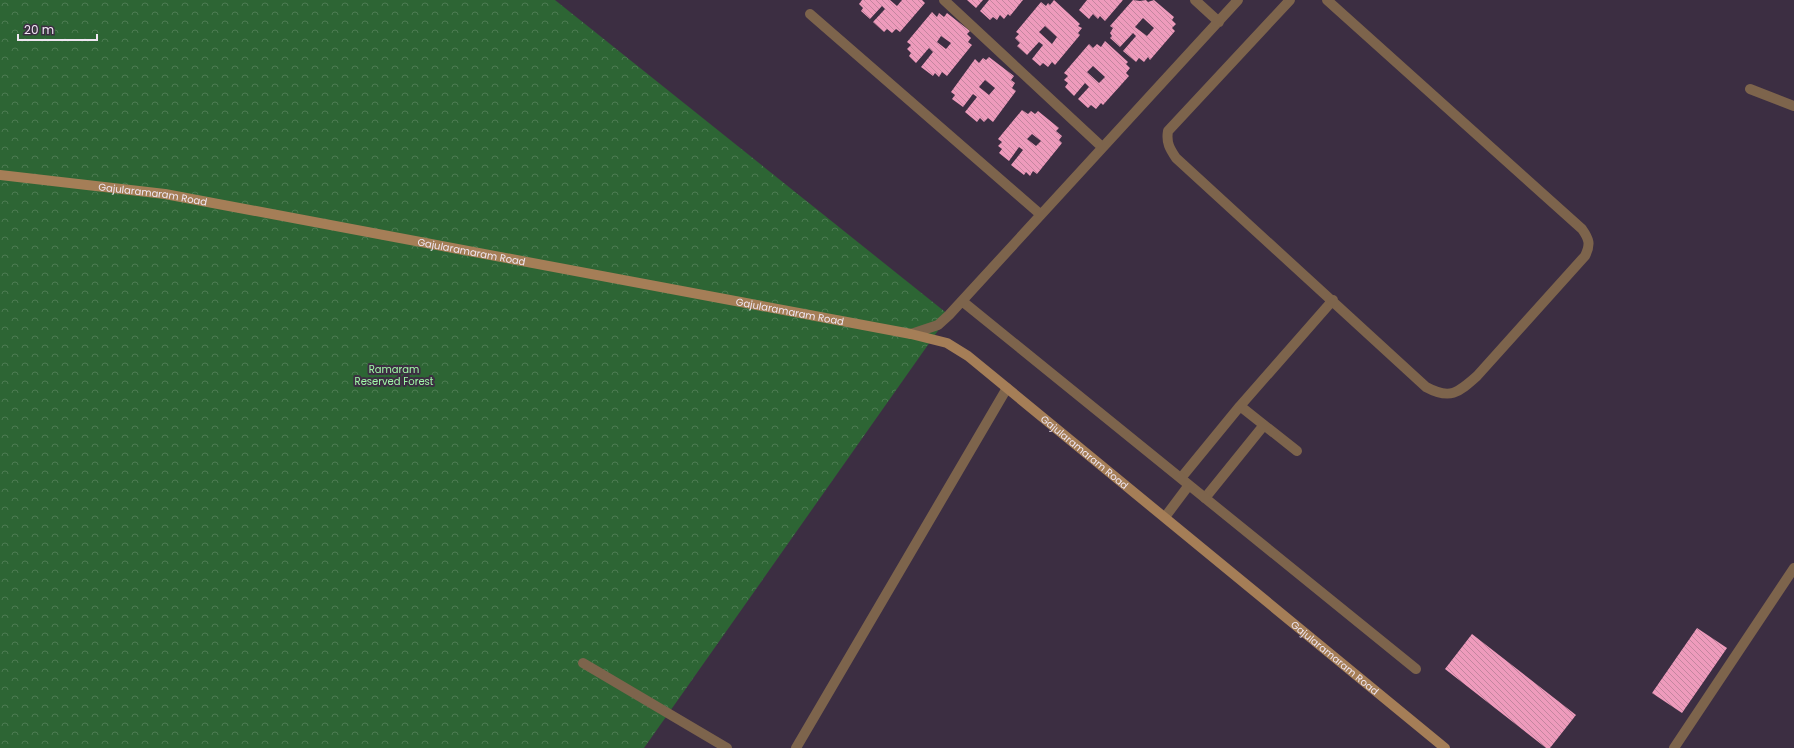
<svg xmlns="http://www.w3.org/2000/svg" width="1794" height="748" font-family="Poppins,sans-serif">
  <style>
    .forest { fill: url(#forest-crowns) }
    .building { fill: url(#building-back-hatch); fill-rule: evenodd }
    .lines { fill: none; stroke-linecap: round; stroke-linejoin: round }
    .service { stroke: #7d644c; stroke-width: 10 }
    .minor { stroke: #7d644c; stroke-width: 10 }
    .secondary { stroke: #a57e57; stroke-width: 10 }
    .labels { text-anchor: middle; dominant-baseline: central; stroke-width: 4; stroke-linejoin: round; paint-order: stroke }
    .street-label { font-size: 10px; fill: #f0e7f3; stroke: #3c2e42 }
    .park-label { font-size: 10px; fill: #a1f8a8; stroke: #3c2e42 }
  </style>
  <defs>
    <pattern id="forest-crowns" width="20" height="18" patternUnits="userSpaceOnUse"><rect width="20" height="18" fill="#2d6534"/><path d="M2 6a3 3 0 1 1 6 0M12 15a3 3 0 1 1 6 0" fill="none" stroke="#4c7b52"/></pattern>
    <pattern id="building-back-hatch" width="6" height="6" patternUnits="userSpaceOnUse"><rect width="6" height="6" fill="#ee9bbc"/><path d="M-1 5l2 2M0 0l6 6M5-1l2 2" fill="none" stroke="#c4869f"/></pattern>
  </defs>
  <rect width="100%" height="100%" fill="#3c2e42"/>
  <path class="forest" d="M0,0H555L949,315L644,748H0Z"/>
  <path class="building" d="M862,0H890L897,6L902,0H922L925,3L900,32L896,29L892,33L887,29L884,32L873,22L885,9L882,6L870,19L861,11L863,8L859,4Z
    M967,0H983L976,8Z
    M989,0H1023L1010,16L1008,14L1004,19L1000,15L997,20L993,17L990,20L980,11Z
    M1054,0L1080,24L1078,26L1082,28L1078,33L1080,35L1055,65L1052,62L1048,67L1043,63L1040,66L1032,59L1043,45L1039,42L1027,55L1017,46L1020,43L1015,38L1019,34L1016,32L1041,2L1046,6L1048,3L1050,5ZM1045,26L1057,37L1052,44L1039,32Z
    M1087,0H1123L1105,21L1100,16L1098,19L1093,14L1089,19L1079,10Z
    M1133,0L1140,1L1146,0L1148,2L1154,0L1174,17L1172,20L1176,24L1172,28L1175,31L1150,60L1148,57L1144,62L1139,58L1136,62L1123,51L1136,36L1133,33L1120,47L1110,38L1112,36L1110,33L1113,28L1110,26ZM1143,18L1154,28L1147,36L1135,27Z
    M932,12L937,17L939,13L944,17L947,13L970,31L967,34L971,38L968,42L972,45L947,76L942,72L939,77L935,73L933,76L921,67L933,52L929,48L916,63L909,56L911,53L907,49L911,45L907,42ZM941,36L951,43L946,49L937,42Z
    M1105,41L1128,62L1126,64L1130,68L1126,73L1129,76L1103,105L1101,103L1096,109L1091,105L1088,108L1078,99L1089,87L1085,83L1074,96L1065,87L1068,83L1064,80L1068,76L1064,73L1089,44L1093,48L1097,44L1101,47ZM1093,66L1105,77L1099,83L1087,72Z
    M989,57L1014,76L1011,80L1015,83L1012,88L1016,91L993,122L988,118L984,122L980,118L977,122L965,112L977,97L973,94L963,107L952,99L955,95L951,92L975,59L979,63L983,58L986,60ZM985,80L995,88L989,95L979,87Z
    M1022,110L1028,114L1031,111L1035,114L1038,111L1059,128L1056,131L1062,136L1059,140L1062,143L1037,174L1033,171L1030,176L1026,172L1024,175L1011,165L1023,150L1019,147L1009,161L999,153L1002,149L998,146L1002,142L998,139ZM1032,134L1041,141L1036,146L1027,139Z
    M1697,628L1727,648L1682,713L1652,693Z
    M1472,634L1576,715L1550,748H1546L1445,669Z"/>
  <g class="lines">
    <path class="service" d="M1290,0L1168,131C1166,143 1170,149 1176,158L1426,387C1450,400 1458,393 1477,376L1585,256C1591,244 1589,239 1582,229L1327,0
      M1750,89L1794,106
      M1240,406L1297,451
      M1181,478L1240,406L1333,300
      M1205,498L1264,425
      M1674,748L1794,568"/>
    <path class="minor" d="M944,0L1102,147
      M1195,0L1219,22
      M810,14L1040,214
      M962,301L1416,669
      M911,334L938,325L949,315L1238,0
      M1165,517L1189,485
      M583,663L727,748
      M796,748L1007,388"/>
    <path class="secondary" id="s1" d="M0,175L165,194L911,334L947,343L968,356L1445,748"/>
  </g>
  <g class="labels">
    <g class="street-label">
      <text stroke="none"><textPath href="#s1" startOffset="154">Gajularamaram Road</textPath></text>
      <text stroke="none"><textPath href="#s1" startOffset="478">Gajularamaram Road</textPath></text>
      <text stroke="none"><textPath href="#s1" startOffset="802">Gajularamaram Road</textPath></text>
      <text stroke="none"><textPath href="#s1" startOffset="1138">Gajularamaram Road</textPath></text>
      <text stroke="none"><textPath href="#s1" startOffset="1462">Gajularamaram Road</textPath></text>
    </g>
    <g class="park-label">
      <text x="394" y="369">Ramaram<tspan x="394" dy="12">Reserved Forest</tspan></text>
    </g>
  </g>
  <path d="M18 34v6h79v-6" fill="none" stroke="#f0e7f3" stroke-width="2"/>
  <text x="24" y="34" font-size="12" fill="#f0e7f3" stroke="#3c2e42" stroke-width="3" paint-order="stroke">20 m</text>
</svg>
